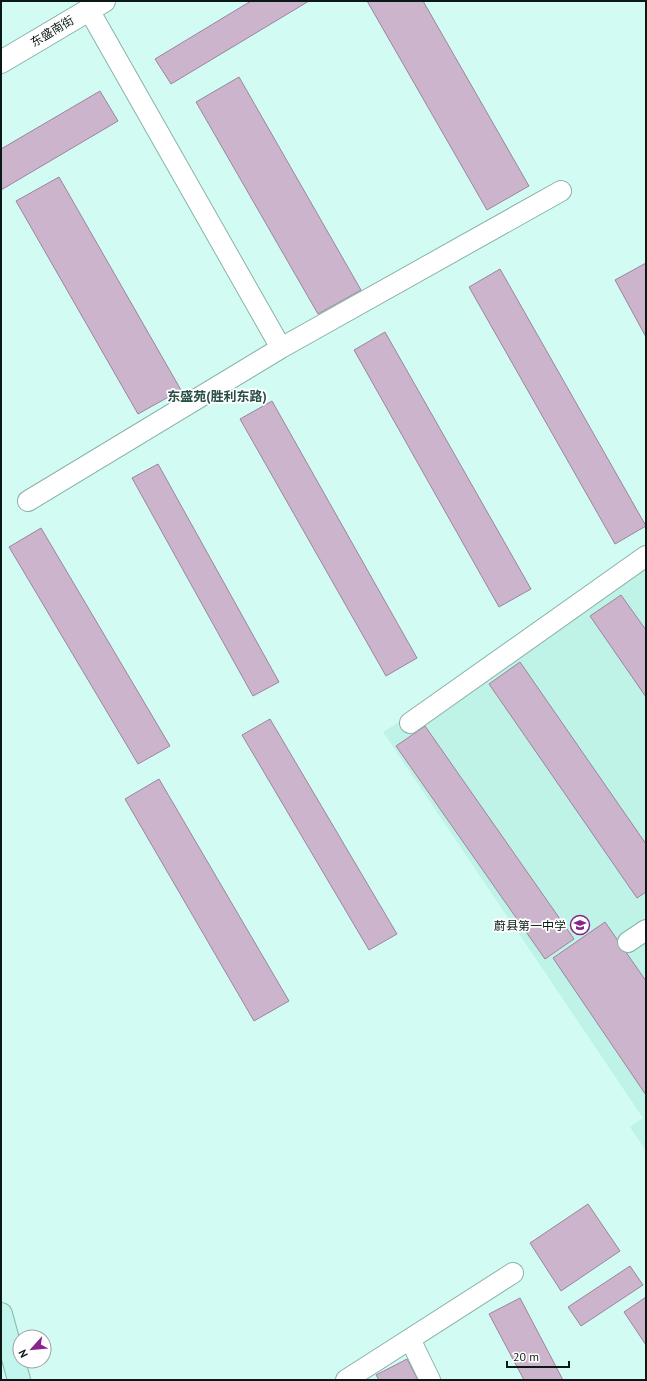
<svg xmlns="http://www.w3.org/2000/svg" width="647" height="1381" font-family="'PT Sans','Noto Sans SC',sans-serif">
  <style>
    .built { fill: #bff3e7 }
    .building { fill: #cdb4cd; stroke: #9c849c }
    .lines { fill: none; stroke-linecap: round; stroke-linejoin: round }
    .minor-casing { stroke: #8ab2a9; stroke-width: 22 }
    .tertiary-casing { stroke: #8ab2a9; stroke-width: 24 }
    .secondary-casing { stroke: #8ab2a9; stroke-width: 24 }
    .minor { stroke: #fff; stroke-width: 20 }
    .tertiary { stroke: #fff; stroke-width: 22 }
    .secondary { stroke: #c1f5ee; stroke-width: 22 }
    .labels { text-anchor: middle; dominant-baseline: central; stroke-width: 3.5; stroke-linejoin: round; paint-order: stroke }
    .street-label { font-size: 12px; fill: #0a1916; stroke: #fff }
    .poi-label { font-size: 12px; fill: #0a1916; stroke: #fff; text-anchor: end }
    .neighbourhood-label { font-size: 13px; font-weight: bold; fill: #2a4f48; stroke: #fff }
  </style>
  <rect width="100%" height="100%" fill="#d2fcf3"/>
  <path class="built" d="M646,563V1151L630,1127L643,1118L383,732Z"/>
  <path class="building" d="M251,1H309L171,84L155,59Z
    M367,1H423L529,186L487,210Z
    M239,77L361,290L318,314L196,102Z
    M100,91L118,121L1,190V149Z
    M59,177L181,390L138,414L16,201Z
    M646,263V337L615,280Z
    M500,269L646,526L615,544L469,287Z
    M385,332L531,589L499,607L354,350Z
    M272,401L417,658L386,676L240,419Z
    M158,464L279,682L253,696L132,478Z
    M41,528L170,746L138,764L9,547Z
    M621,595L646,630V697L590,616Z
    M520,662L646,844V892L637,898L489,684Z
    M270,719L397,934L369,950L242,735Z
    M425,726L574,939L545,959L396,746Z
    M159,779L289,1001L254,1021L125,799Z
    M605,922L646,981V1095L553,958Z
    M588,1204L620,1251L561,1291L530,1243Z
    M630,1266L643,1285L581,1326L568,1307Z
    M646,1297V1345L624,1312Z
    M520,1298L563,1380H524L489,1314Z
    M407,1359L418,1380H379L376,1375Z"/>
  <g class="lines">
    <defs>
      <path id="minor" d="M89,10L281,348
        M28,501L281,348L561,191
        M410,723L646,556
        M628,942L646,930
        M410,1339L430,1380
        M346,1380L513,1273"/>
      <path id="tertiary" d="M1,62L104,1"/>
      <path id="secondary" d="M1,1314L19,1380"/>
    </defs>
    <use href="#minor" class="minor-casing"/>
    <use href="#tertiary" class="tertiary-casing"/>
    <use href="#secondary" class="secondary-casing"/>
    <use href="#minor" class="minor"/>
    <use href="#tertiary" class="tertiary"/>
    <use href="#secondary" class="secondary"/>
  </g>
  <defs>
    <symbol id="school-ring" viewBox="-11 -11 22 22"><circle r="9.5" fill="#fff" stroke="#88258d" stroke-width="1.5"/><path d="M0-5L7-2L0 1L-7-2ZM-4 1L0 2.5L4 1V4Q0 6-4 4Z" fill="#88258d"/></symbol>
  </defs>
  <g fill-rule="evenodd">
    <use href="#school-ring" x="569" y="914" width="22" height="22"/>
  </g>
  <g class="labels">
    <g class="street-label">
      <text transform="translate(52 31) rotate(-31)">东盛南街</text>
    </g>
    <g class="poi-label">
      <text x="566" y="925">蔚县第一中学</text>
    </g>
    <g class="neighbourhood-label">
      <text x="217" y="396">东盛苑(胜利东路)</text>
    </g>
  </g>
  <rect width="647" height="1381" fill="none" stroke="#0a1916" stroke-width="4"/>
  <g transform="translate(32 1349) rotate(243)"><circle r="19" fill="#ffffff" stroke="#9da3a2"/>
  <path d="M0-3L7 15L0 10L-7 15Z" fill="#88258d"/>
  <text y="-6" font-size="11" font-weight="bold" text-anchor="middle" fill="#0a1916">N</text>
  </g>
  <path d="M507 1361v6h62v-6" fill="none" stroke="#0a1916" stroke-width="2"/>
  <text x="513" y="1361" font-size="12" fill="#0a1916" stroke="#ffffff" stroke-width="3" paint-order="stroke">20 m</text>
</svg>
